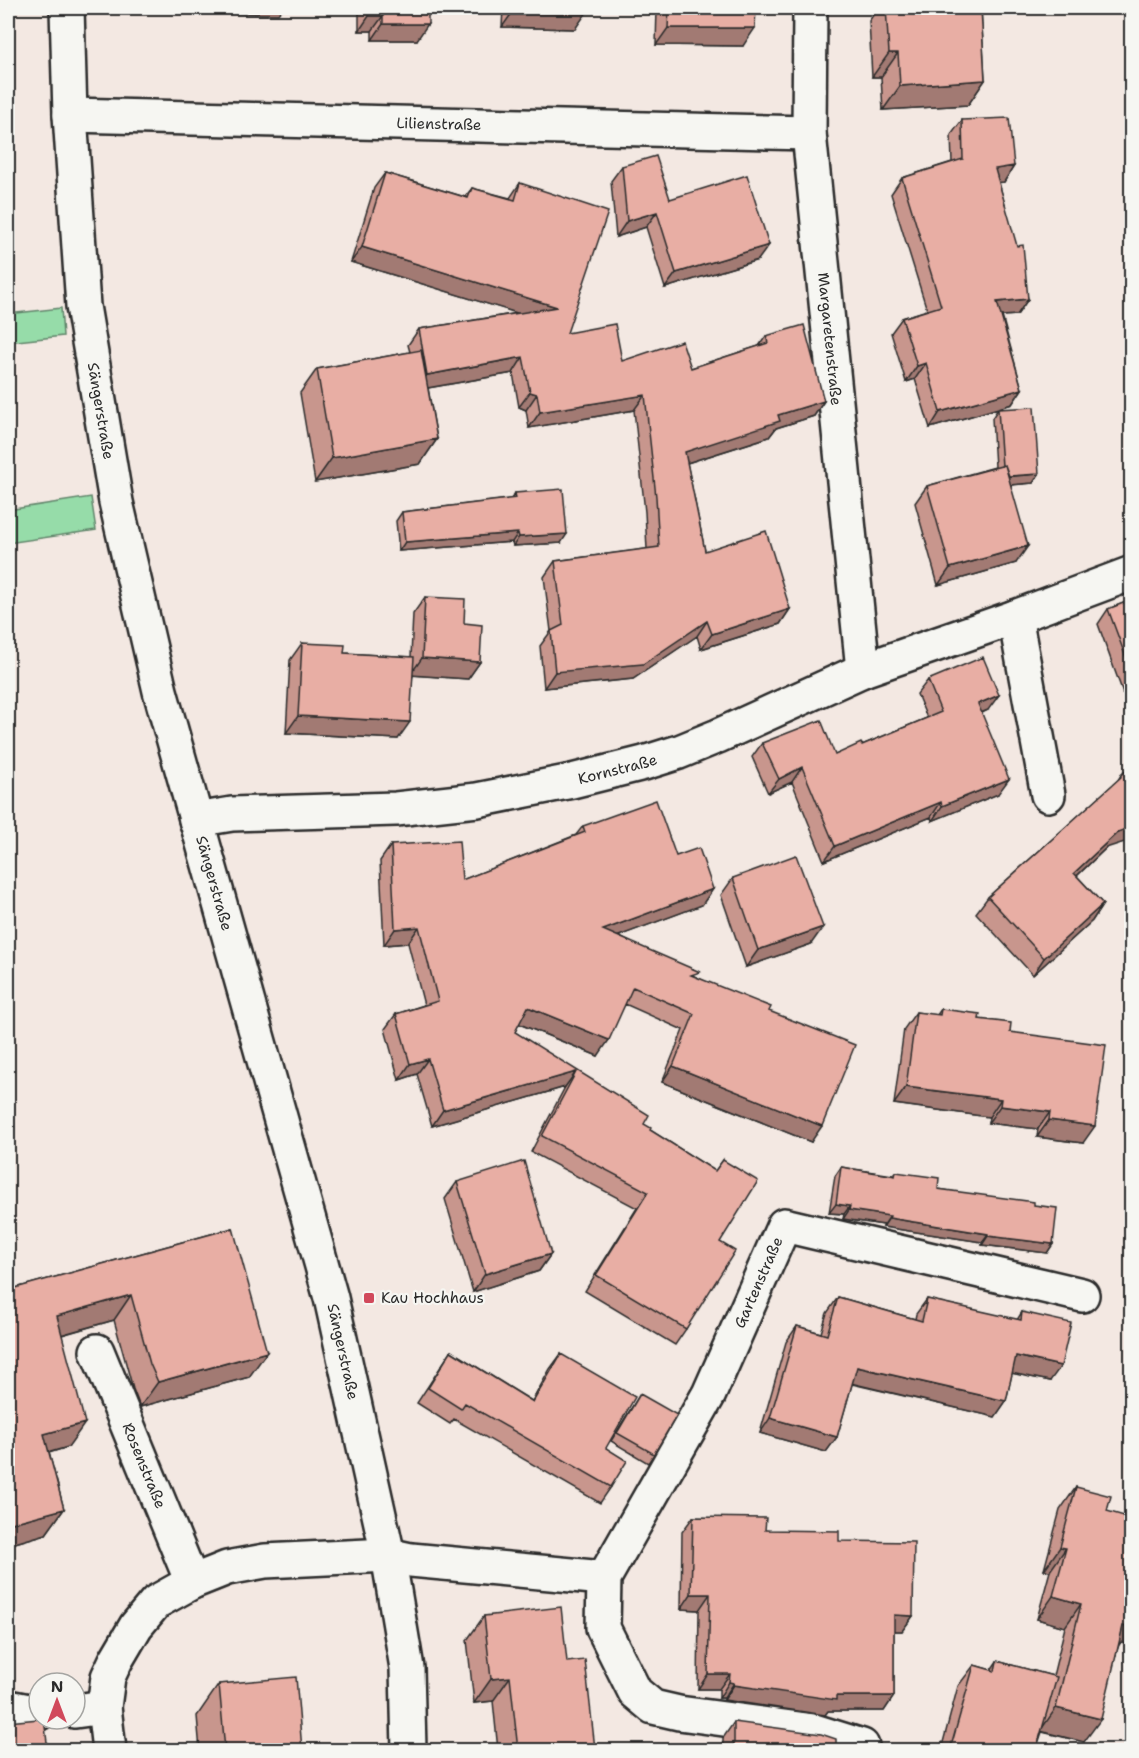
<svg xmlns="http://www.w3.org/2000/svg" width="1139" height="1758" font-family="'Shantell Sans',sans-serif">
  <style>
    .green { fill: #96dca9; stroke: #60846a; stroke-width: 1.5 }
    .lines { fill: none; stroke-linecap: round; stroke-linejoin: round }
    .minor-casing { stroke: #2b2b2b; stroke-width: 38 }
    .minor { stroke: #f6f6f2; stroke-width: 33 }
    .wall { fill: #c8968d; stroke: #2b2b2b; stroke-width: 1.5 }
    .shaded-wall { fill: #a27a73; stroke: #2b2b2b; stroke-width: 1.5 }
    .building { fill: #e8aea4; stroke: #2b2b2b; stroke-width: 1.5 }
    .poi-dot { fill: #d1495b; stroke: #f6f6f2; stroke-width: 2 }
    .labels { text-anchor: middle; dominant-baseline: central; stroke-width: 4.5; stroke-linejoin: round; paint-order: stroke }
    .street-label { font-size: 15px; fill: #2b2b2b; stroke: #f6f6f2 }
    .poi-label { font-size: 15px; fill: #2b2b2b; stroke: #f6f6f2; text-anchor: start }
  </style>
  <rect width="100%" height="100%" fill="#f3e8e2"/>
  <filter id="ink" filterUnits="userSpaceOnUse"><feTurbulence type="fractalNoise" baseFrequency=".0167" numOctaves="2"/><feDisplacementMap in="SourceGraphic" scale="12" xChannelSelector="R" yChannelSelector="G"/><feConvolveMatrix kernelMatrix="1 2 1 2 8 2 1 2 1" color-interpolation-filters="sRGB"/></filter>
  <g filter="url(#ink)">
    <path class="green" d="M61,308L63,336L8,342V314Z
      M91,497L96,530L8,543V510Z"/>
    <g class="lines">
      <defs>
        <g id="minor">
          <path id="s1" d="M67,8L70,115L83,306L116,502L160,691L331,1298L388,1555L407,1668L409,1750"/>
          <path id="s2" d="M810,8L809,133L863,670"/>
          <path id="s3" d="M70,115L809,133"/>
          <path d="M1015,617L1048,795"/>
          <path id="s4" d="M196,820L232,814L396,809L477,800L572,781L644,763L679,752L718,736L863,670L1015,617L1132,573"/>
          <path id="s5" d="M97,1351L192,1582"/>
          <path d="M8,1707L39,1713"/>
          <path d="M75,1711L104,1707"/>
          <path id="s6" d="M862,1746L814,1731L679,1713L653,1707L635,1692L603,1628L604,1578L709,1394L784,1225L1082,1295"/>
          <path d="M109,1750L104,1707L108,1677L116,1660L136,1626L156,1602L192,1582L227,1568L265,1561L388,1555L411,1560L604,1578"/>
        </g>
      </defs>
      <use href="#minor" class="minor-casing"/>
      <use href="#minor" class="minor"/>
    </g>
    <path class="wall" d="M359,8H428L417,40H372V31H359Z
      M503,8H587L575,29L502,27Z
      M657,8H756L743,46L656,45Z
      M878,8H981L985,80L968,105L883,110L881,77H872L869,21Z
      M962,120L1014,166L1004,182H999L1028,299L1017,315L1002,316L1022,389L1012,404L930,428L915,379L906,382L891,333L902,318L927,310L891,194L902,178L952,162L951,135Z
      M622,166L670,199L758,260L665,288L646,227L616,237L611,181Z
      M385,173L465,197L472,188L510,198L520,183L567,333L622,361L691,368L759,346L766,336L824,401L814,416L776,428L769,437L687,463L705,551L790,609L780,624L701,649L697,636L633,679L544,688L540,646L551,631L544,577L555,561L647,549L645,512L634,410L529,428L526,410L519,407L513,373L428,388L437,439L420,464L315,482L300,393L317,369L410,352L408,345L419,329L518,313L351,262L374,188Z
      M998,409L1039,474L1033,483L1011,485L1016,563L938,585L915,503L927,486L995,467L992,418Z
      M515,493L561,543L513,546L512,542L399,551L396,521L402,512L511,499Z
      M425,597L464,623L480,662L468,679L413,675L398,739L286,733L290,660L302,643L344,653L411,657L413,614Z
      M1131,600V690L1123,693L1098,624L1108,609Z
      M928,680L988,710L982,713L998,794L932,821L931,817L824,861L792,782L768,793L752,757L762,743L835,755L862,745L927,718L917,694Z
      M1131,766L1106,848L1077,876L1103,904L1092,921L1033,975L976,913L988,897L1118,780L1121,775Z
      M583,826L676,856L713,889L702,905L618,936L696,977L769,1011L811,1142L662,1082L683,1030L625,1004L598,1056L519,1024L515,1032L644,1124L650,1130L715,1171L723,1160L720,1242L686,1329L675,1345L585,1291L637,1208L531,1152L565,1087L432,1126L417,1074L399,1080L385,1029L396,1014L424,1005L408,943L384,945L380,861L391,845L462,880L576,835Z
      M733,878L811,944L746,967L721,895Z
      M941,1009L979,1019L1010,1032L1083,1143L1037,1137L1038,1129L988,1123L989,1117L894,1104L904,1029L916,1012L937,1015Z
      M1131,1011V1049H1127Z
      M841,1167L893,1175L896,1172L938,1189L1034,1205L1053,1244L1047,1253L982,1245V1242L883,1227L884,1225L843,1219L844,1214L829,1213L835,1176Z
      M457,1182L551,1254L539,1271L473,1292L445,1199Z
      M233,1228L249,1377L140,1407L133,1389L114,1320L62,1335L68,1447L49,1453L64,1509L46,1534L8,1545V1290Z
      M838,1297L915,1319L916,1314L927,1299L1017,1320L1022,1312L1050,1381L1012,1373L1006,1401L995,1417L852,1384L837,1437L826,1452L760,1433L786,1342L797,1326L821,1333L827,1313Z
      M451,1351L532,1401L550,1369L561,1354L606,1448L611,1487L600,1503L454,1419L450,1424L417,1403Z
      M640,1394L654,1454L648,1463L611,1441Z
      M1131,1433V1455L1129,1454Z
      M1076,1487L1107,1511L1130,1644L1121,1642L1119,1645L1084,1742L1042,1732L1036,1750H941L958,1686L974,1665L991,1670L997,1661L1053,1676L1065,1627L1037,1619L1050,1571L1044,1570L1060,1510Z
      M693,1517L765,1530L839,1541L913,1616L902,1631H894V1696L884,1711H828L825,1715L724,1700V1698H719V1689H698L699,1610L681,1609L682,1532Z
      M484,1616L567,1662L594,1750H498L493,1701L474,1703L467,1640Z
      M219,1684L302,1750H200L197,1716Z
      M734,1722L836,1750H723V1738Z"/>
    <path class="shaded-wall" d="M194,8H283L278,14L190,13Z
      M514,10L587,12L575,29L502,27Z
      M369,16H383L372,31H359Z
      M383,24H428L417,40H372Z
      M668,28H755L743,46L656,45Z
      M889,53H898L881,77H872Z
      M985,80L968,105L883,110L900,86Z
      M1014,166L1004,182L984,184L995,169Z
      M657,212L646,227L616,237L627,221Z
      M769,245L758,260L665,288L676,273Z
      M362,247L557,307L546,322L351,262Z
      M1028,299L1017,315L987,317L997,302Z
      M523,357L513,373L416,390L427,375Z
      M926,363L915,379L906,382L917,366Z
      M1022,389L1012,404L930,428L940,412Z
      M530,392L537,394L526,410L519,407Z
      M645,395L634,410L529,428L540,412Z
      M824,401L814,416L776,428L769,437L674,467L685,452L778,415Z
      M437,439L420,464L315,482L332,458Z
      M1039,474L1033,483L996,486L1002,477Z
      M518,533L512,542L399,551L405,542Z
      M567,534L561,543L513,546L519,537Z
      M1028,546L1016,563L938,585L950,568Z
      M790,609L780,624L701,649L712,634Z
      M707,621L697,636L633,679L544,688L555,672Z
      M422,658L480,662L468,679L410,675Z
      M1131,681V690L1123,693Z
      M999,695L988,710L968,718L978,704Z
      M298,716L410,722L398,739L286,733Z
      M802,767L792,782L768,793L779,779Z
      M1009,779L998,794L932,821L942,806Z
      M941,802L931,817L824,861L835,846Z
      M1131,827V840L1106,848L1063,889L1074,873L1118,832Z
      M713,889L702,905L592,946L603,930Z
      M1103,904L1092,921L1033,975L1044,958Z
      M419,927L408,943L384,945L395,929Z
      M823,927L811,944L746,967L758,950Z
      M528,1007L609,1040L598,1056L517,1023Z
      M1131,1042V1049H1127Z
      M428,1059L417,1074L399,1080L410,1064Z
      M673,1066L822,1126L811,1142L662,1082Z
      M576,1072L565,1087L432,1126L443,1110Z
      M906,1087L1001,1099L989,1117L894,1104Z
      M1000,1106L1050,1112L1038,1129L988,1123Z
      M1049,1120L1095,1126L1083,1143L1037,1137Z
      M836,1204L850,1206L844,1214L829,1213Z
      M849,1210L890,1216L884,1225L843,1219Z
      M889,1218L988,1234L982,1242L883,1227Z
      M988,1236L1053,1244L1047,1253L982,1245Z
      M551,1254L539,1271L473,1292L485,1274Z
      M131,1295L114,1320L39,1341L57,1316Z
      M267,1352L249,1377L140,1407L158,1382Z
      M1016,1356L1061,1366L1050,1381L1006,1372Z
      M857,1367L1006,1401L995,1417L846,1382Z
      M770,1418L837,1437L826,1452L760,1433Z
      M85,1423L68,1447L26,1459L44,1434Z
      M64,1509L46,1534L8,1545V1524Z
      M1060,1547L1066,1548L1050,1571L1044,1570Z
      M691,1594H710L699,1610L681,1609Z
      M1053,1596L1081,1604L1065,1627L1037,1619Z
      M894,1615L913,1616L902,1631H884Z
      M1131,1620V1642L1130,1644L1121,1642L1114,1651L1123,1626Z
      M708,1674H730L719,1689H698Z
      M510,1677L493,1701L474,1703L491,1679Z
      M729,1682L734,1683L724,1698H719Z
      M734,1685L836,1696H894L884,1711H828L825,1715L724,1700Z
      M1056,1708L1101,1719L1084,1742L1040,1731Z
      M994,1747L1008,1750H991Z"/>
    <path class="building" d="M370,8H428V24H383V16H369Z
      M514,8H587V12L514,10Z
      M669,8H756L755,28H668Z
      M886,8H981L985,80L900,86L898,53H889Z
      M1009,118L1014,166L995,169L1017,246L1023,245L1028,299L997,302L1022,389L940,412L926,363L917,366L902,318L941,306L902,178L963,159L962,120Z
      M656,156L670,199L747,175L769,245L676,273L657,212L627,221L622,166Z
      M385,173L468,198L472,188L515,200L520,183L608,212L567,333L615,324L622,361L682,341L691,368L768,343L766,336L804,325L824,401L778,415L780,421L685,452L705,551L766,531L790,609L712,634L707,621L643,664L555,672L551,631L563,625L555,561L659,547L656,497L645,395L540,412L537,394L530,392L523,357L427,375L419,329L557,307L362,247Z
      M421,350L437,439L332,458L317,369Z
      M1034,407L1039,474L1009,476L1005,465L1002,466L998,409Z
      M1005,465L1028,546L950,568L927,486Z
      M563,489L567,534L519,537L518,533L405,542L402,512L516,498L515,493Z
      M425,597L465,599L464,623L482,625L480,662L422,658Z
      M1131,600V671L1108,609Z
      M302,643L345,645L344,653L414,657L410,722L298,716Z
      M983,657L999,695L978,704L1009,779L942,806L941,802L835,846L802,767L779,779L762,743L821,720L835,755L861,743L862,745L941,712L928,680Z
      M1131,766V827L1118,832L1074,873L1103,904L1044,958L988,897L1121,777V775Z
      M656,800L676,856L699,848L713,889L603,930L700,972L691,975L771,1007L769,1011L855,1045L822,1126L673,1066L694,1014L633,987L609,1040L528,1007L515,1032L649,1115L644,1124L651,1128L650,1130L715,1171L723,1160L758,1181L720,1242L735,1251L686,1329L596,1275L648,1192L542,1136L576,1072L443,1110L428,1059L410,1064L396,1014L438,1001L419,927L395,929L391,845L459,841L462,880L585,832L583,826Z
      M796,855L823,927L758,950L733,878Z
      M941,1009L980,1014L979,1019L1011,1023L1010,1032L1106,1045L1095,1126L1049,1120L1050,1112L1000,1106L1001,1099L906,1087L916,1012L940,1015Z
      M524,1161L551,1254L485,1274L457,1182Z
      M841,1167L895,1176L896,1172L939,1178L938,1189L1034,1202V1205L1057,1208L1053,1244L988,1236V1234L889,1218L890,1216L849,1210L850,1206L836,1204Z
      M233,1228L267,1352L158,1382L150,1364L131,1295L57,1316L85,1423L44,1434L64,1509L8,1524V1290Z
      M838,1297L922,1321L927,1299L1021,1320L1022,1312L1071,1323L1061,1366L1016,1356L1006,1401L857,1367L837,1437L770,1418L797,1326L827,1335Z
      M451,1351L533,1402L561,1354L635,1397L606,1448L627,1461L611,1487L465,1403L461,1409L428,1388Z
      M640,1394L677,1415L654,1454L617,1433Z
      M1076,1487L1111,1496L1107,1511L1131,1518V1624L1130,1628L1123,1626L1101,1719L1056,1708L1081,1604L1053,1596L1066,1548L1060,1547Z
      M693,1517L766,1518L765,1530L839,1531V1541L914,1542L913,1616L894,1615V1696H836V1700L734,1685V1683L729,1682L730,1674H708L710,1594H691Z
      M561,1607L567,1662L585,1660L595,1749L581,1750H518L510,1677L491,1679L484,1616Z
      M997,1661L1057,1677L1036,1750H1008L994,1747L993,1750H950L974,1665L995,1671Z
      M296,1677L302,1750H225L219,1684Z
      M39,1719H44L48,1750H8V1722Z
      M734,1722L821,1734L836,1739V1750H734Z"/>
  </g>
  <rect class="poi-dot" x="363" y="1292" width="12" height="12" rx="3"/>
  <g class="labels">
    <g class="street-label">
      <text stroke="none"><textPath href="#s3" startOffset="369">Lilienstraße</textPath></text>
      <text stroke="none"><textPath href="#s2" startOffset="332">Margaretenstraße</textPath></text>
      <text stroke="none"><textPath href="#s1" startOffset="405">Sängerstraße</textPath></text>
      <text stroke="none"><textPath href="#s4" startOffset="426">Kornstraße</textPath></text>
      <text stroke="none"><textPath href="#s1" startOffset="891">Sängerstraße</textPath></text>
      <text stroke="none"><textPath href="#s6" startOffset="692">Gartenstraße</textPath></text>
      <text stroke="none"><textPath href="#s1" startOffset="1377">Sängerstraße</textPath></text>
      <text stroke="none"><textPath href="#s5" startOffset="124">Rosenstraße</textPath></text>
    </g>
    <g class="poi-label">
      <text x="381" y="1298">Kau Hochhaus</text>
    </g>
  </g>
  <rect width="1139" height="1758" fill="none" stroke="#f6f6f2" stroke-width="30"/>
  <rect x="15" y="15" width="1109" height="1728" fill="none" stroke="#2b2b2b" stroke-width="2" filter="url(#ink)"/>
  <g transform="translate(57 1701)"><circle r="28" fill="#f6f6f2" stroke="#a5a5a2" stroke-width="1.5"/>
  <path d="M0-4.5L10 22L0 15L-10 22Z" fill="#d1495b"/>
  <text y="-9" font-size="16" font-weight="bold" text-anchor="middle" fill="#2b2b2b">N</text>
  </g>
</svg>
